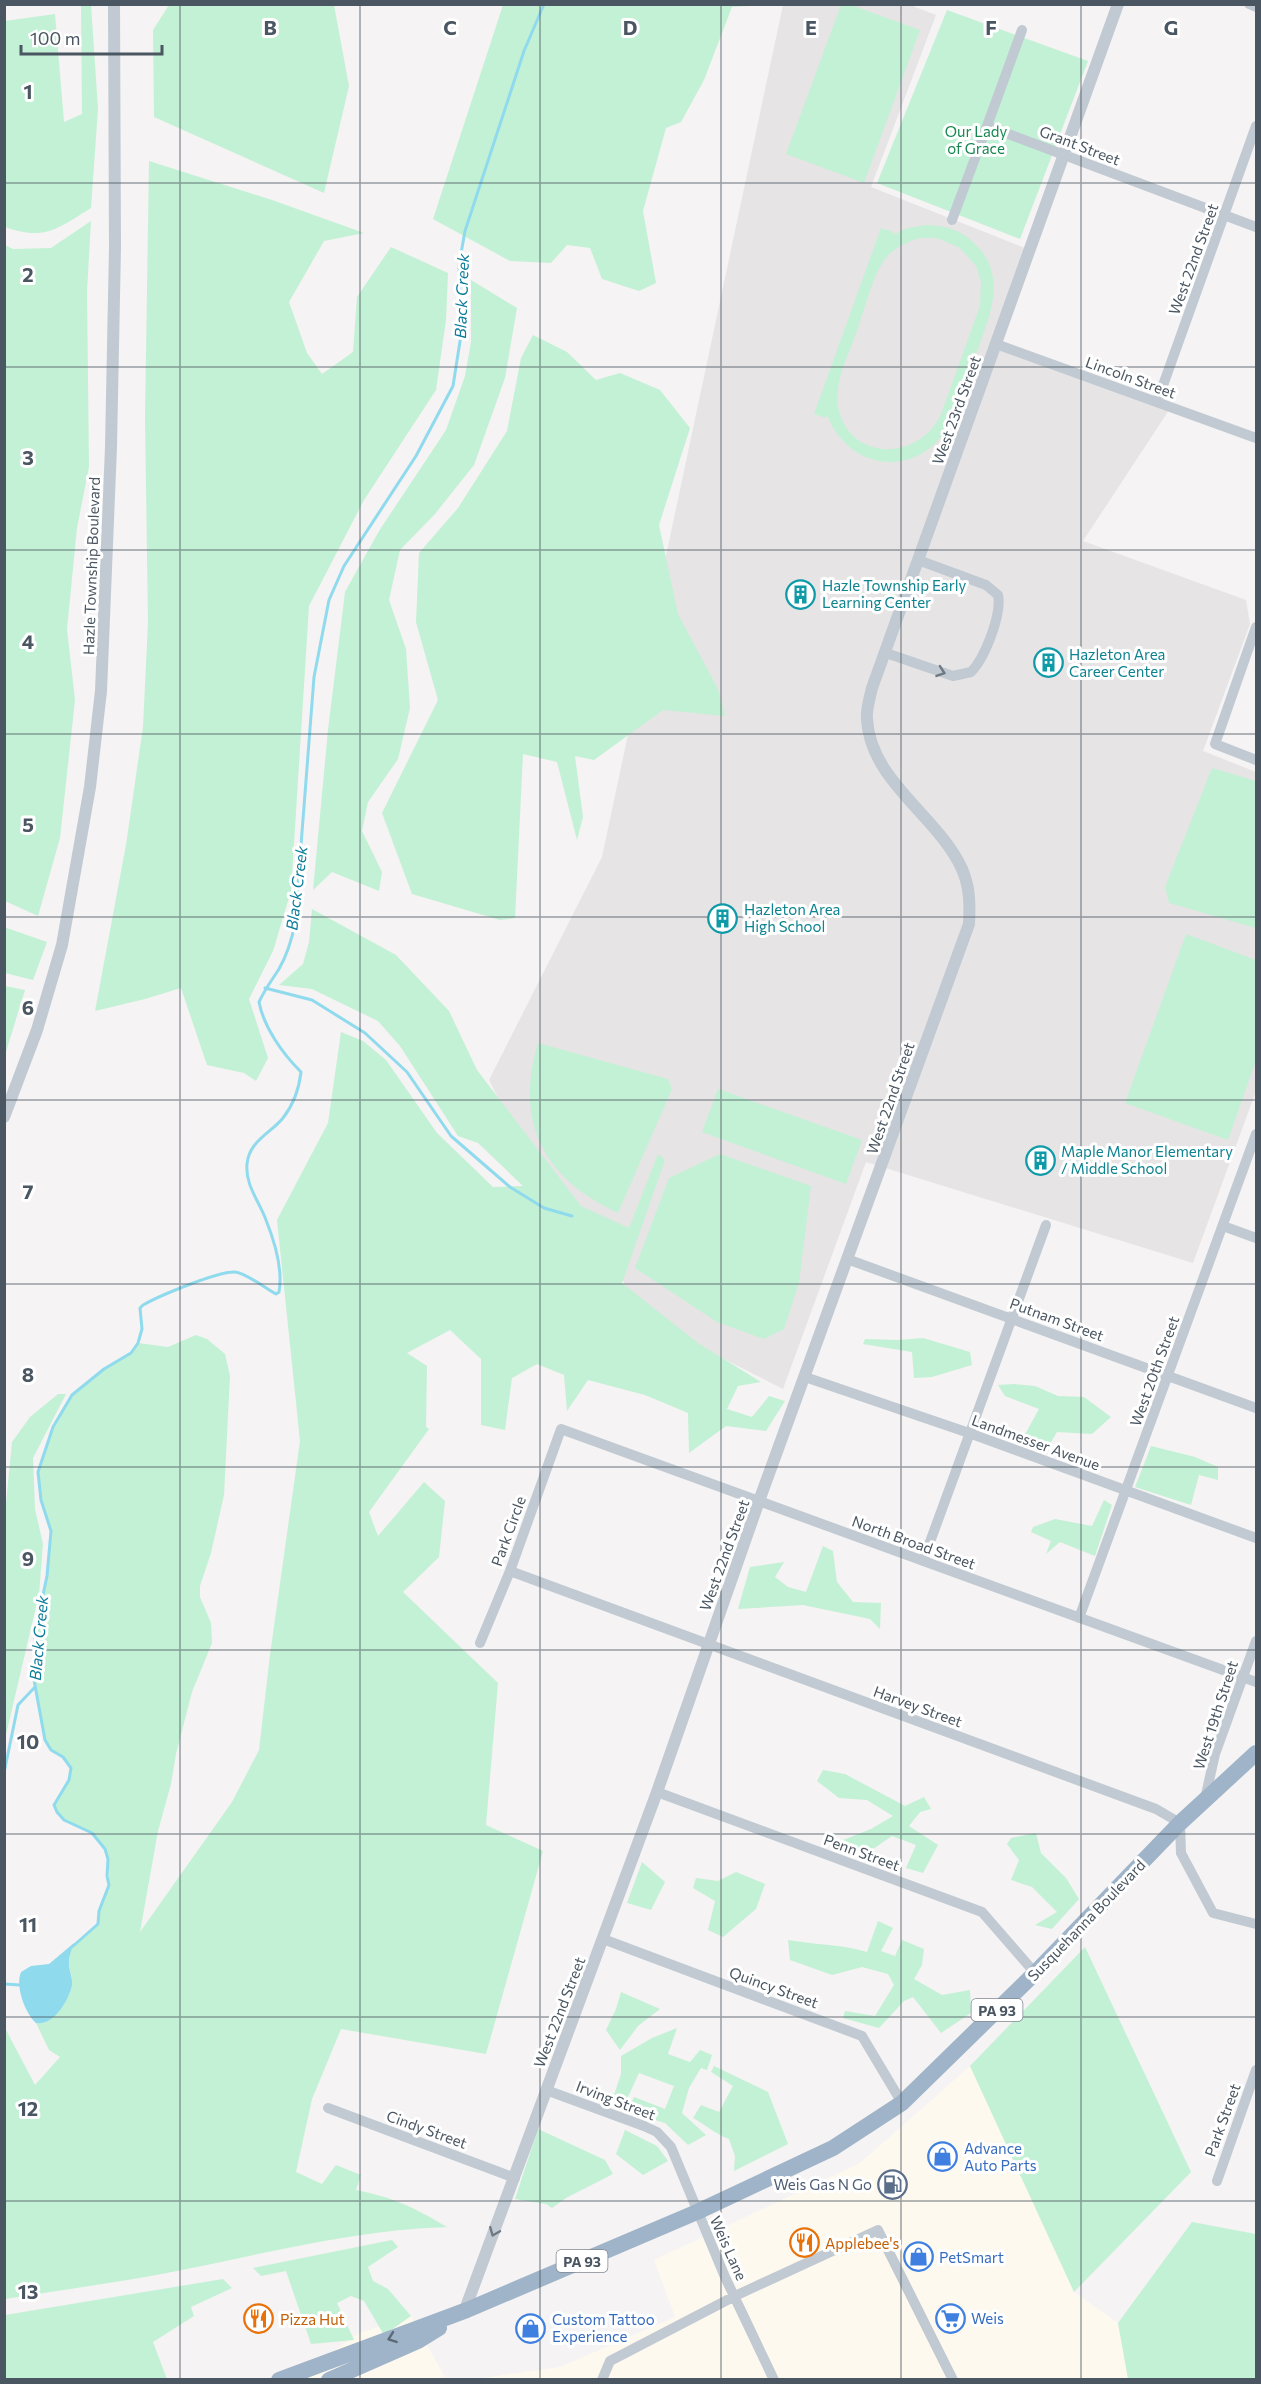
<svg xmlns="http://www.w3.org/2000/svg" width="1261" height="2384" font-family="Commissioner,sans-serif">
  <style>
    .commercial { fill: #fdf9ef }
    .education { fill: #e6e4e5 }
    .green { fill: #c3f1d5; fill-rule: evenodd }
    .water { fill: #90daee }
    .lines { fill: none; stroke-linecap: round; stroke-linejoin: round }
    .stream { stroke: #90daee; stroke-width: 3 }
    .minor { stroke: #c1cad2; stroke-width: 10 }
    .tertiary { stroke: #c1cad2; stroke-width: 12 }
    .trunk { stroke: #9fb4c9; stroke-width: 16 }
    .oneway { stroke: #6e7983 }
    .oneway2 { stroke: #5b6976 }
    .grid { fill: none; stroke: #4a5661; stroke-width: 1.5; stroke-opacity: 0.55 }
    .labels { text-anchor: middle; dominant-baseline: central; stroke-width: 6; stroke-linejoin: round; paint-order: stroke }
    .shield { fill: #fff; stroke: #808990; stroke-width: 1.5 }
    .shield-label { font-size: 14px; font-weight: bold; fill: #4a5661 }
    .park-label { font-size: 15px; fill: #17864f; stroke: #fff }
    .street-label { font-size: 15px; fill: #4a5661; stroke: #fff }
    .culture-label { font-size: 15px; fill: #0d838f; stroke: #fff; text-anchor: start }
    .shop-label { font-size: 15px; fill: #366cbe; stroke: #fff; text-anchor: start }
    .service-label { font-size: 15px; fill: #4e5e75; stroke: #fff; text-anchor: end }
    .food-label { font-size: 15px; fill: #c56008; stroke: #fff; text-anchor: start }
    .water-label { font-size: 16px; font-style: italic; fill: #0c7c9b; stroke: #fff }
    .grid-label { font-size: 20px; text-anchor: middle; font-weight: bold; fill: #4a5661; stroke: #fff; stroke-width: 6; stroke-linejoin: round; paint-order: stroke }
  </style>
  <rect width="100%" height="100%" fill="#f5f3f3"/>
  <path class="commercial" d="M970,2066L1074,2292L1118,2323L1128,2379L468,2380L560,2367L675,2317L654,2260L860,2163Z
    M411,2316L446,2379L291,2380L359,2333Z"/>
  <path class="education" d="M783,5H910L936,15L871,187L1030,250L996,344L1171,407L1083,541L1246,600L1250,624L1203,751L1256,772V1091L1193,1263L866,1162L783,1389L637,1315L611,1251L541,1183L489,1080L602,857Z"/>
  <path class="green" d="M81,5H91L98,109L91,208C57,229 45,241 5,227V21L55,14L64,122L82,114Z
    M169,5H334L349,86L324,193L154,117L153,30Z
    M503,5H764L732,7L704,80L681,122L666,128L643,211L656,283L639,291L602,279L590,248L567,245L551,263L510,261L433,219Z
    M841,5H851L920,30L864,183L786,154Z
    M947,10L1088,61L1020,239L877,183Z
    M149,161L272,200L364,233L324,241L289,302L307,353L322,374L353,352L357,297L391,247L448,273L446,320L436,390L364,500L309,606L291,891L273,951L249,999L268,1058L256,1081L244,1073L207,1065L181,988L145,999L95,1011L126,845L143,727L148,622L145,418Z
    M91,221L87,292L89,467L77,528L67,629L75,700L60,838L38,916L5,901V245L13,249L51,248Z
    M926,225C944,225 960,230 973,242C1009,274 990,316 976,354C968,376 960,398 952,419C925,478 851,476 827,415L826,418L814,414L881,228L893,232V235L908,228ZM920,238H937L960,248L976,266L981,282L980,306L941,414C919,462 849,462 838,407C837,401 837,395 838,389C840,371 849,353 855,336C864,314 871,278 885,259C894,248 906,242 920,238Z
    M471,280L517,308L505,378L474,465L435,514L400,550L389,600L406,649L410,708L398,759L368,802L362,831L382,872L379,891L332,872L313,890L328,730L345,592L379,531L446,430L465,376L471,342Z
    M533,335L567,352L596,380L620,373L660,390L690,428L659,525L678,614L718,689L725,716L663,710L594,760L575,756L583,817L577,840L557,762L523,754L515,918L500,920L412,894L382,813L438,700L416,622L419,553L458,508L507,431L521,358Z
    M1212,768L1256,781V928L1169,903L1165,887Z
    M312,909L396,955L449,1011L477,1070L581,1206L629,1228L658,1154L665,1160L622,1283L698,1343L761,1382L738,1386L727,1409L752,1417L769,1396L785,1401L766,1431L726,1426L689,1453L688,1413L645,1395L588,1380L567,1411L564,1375L537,1364L512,1378L505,1430L481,1425V1359L450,1330L407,1353L427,1366L426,1427L429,1429L369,1512L378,1536L424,1482L445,1501L439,1557L403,1592L498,1683L486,1825L543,1851L486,2054L341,2029L312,2099L296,2172L322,2184L336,2165L361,2175L356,2190C395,2198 413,2207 447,2227C353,2230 263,2254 172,2272C116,2283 60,2290 5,2299L4,2026L35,2085L60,2057L49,2050L36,2023C55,2026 72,1996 72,1980C72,1974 68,1968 69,1961C69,1955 72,1949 74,1943L84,1938L98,1924L99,1911L109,1885L108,1859L105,1849L92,1833L64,1820L57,1812L54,1805L69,1780L71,1768L63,1757L51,1750L45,1740L34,1680L35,1633L47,1576L51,1531L41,1500L38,1472L53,1427L72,1395L104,1369L131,1353L138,1343L168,1347L196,1335L207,1339L225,1354L230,1376L224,1495L211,1553L200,1586V1597L211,1623L212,1643L192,1692L176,1754L171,1784L158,1831L140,1932L232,1802L259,1750L270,1655L300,1441L277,1220L328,1123L341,1032L363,1041L386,1060L437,1133L493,1187L523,1186L478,1143L458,1136L400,1046L378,1021L312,989L279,985L303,964L309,942Z
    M4,927L47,942L33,980L5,973Z
    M1186,934L1256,960V1060L1228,1140L1125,1103Z
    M5,986L25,990L5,1055L4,986Z
    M538,1043L668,1079L672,1089L618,1213C544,1179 514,1123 538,1043Z
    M718,1089L862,1140L846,1184L702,1132Z
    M720,1154L811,1186L799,1283L784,1329L764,1339L717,1322L635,1268L669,1178Z
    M923,1338L970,1352L972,1365L932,1377L914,1378L912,1352L863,1344L865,1339L899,1340Z
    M1014,1384L1035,1386L1058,1396L1084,1397L1111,1417L1092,1434L1057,1432L1047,1449L1023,1438L1039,1409L1005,1396L998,1385Z
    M58,1394H66L33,1458L35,1509L43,1544L39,1594L5,1739L4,1524L12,1442L30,1417Z
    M1151,1446L1195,1457L1218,1467V1480L1199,1475L1191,1505L1135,1487Z
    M1104,1500L1112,1505L1095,1556L1060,1542L1046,1554L1051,1541L1031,1532L1033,1527L1055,1519L1092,1526Z
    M823,1546L833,1551L837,1582L853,1602L881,1603L880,1629L870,1619L803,1605L738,1609L750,1567L784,1562L775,1577L788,1587L806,1592Z
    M823,1770L845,1774L905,1806L924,1797L931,1809L920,1812L909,1826L938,1845L923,1873L906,1868L916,1845L892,1836L873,1849L888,1865L838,1842L871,1829L893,1816L867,1800L839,1798L817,1781Z
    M1036,1833L1041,1853L1066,1878L1079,1899L1052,1929L1035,1925L1057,1912L1032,1887L1011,1880L1019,1860L1007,1844L1011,1838Z
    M642,1862L665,1882L651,1910L627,1903Z
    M736,1872L765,1884L756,1909L723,1937L708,1930L715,1901L693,1888L696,1878L718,1881Z
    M878,1921L893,1928L881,1951L895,1956L902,1940L924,1949L922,1965L914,1979L942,1995L970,1990L971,2013L941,2033L913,1997L904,2001L879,2028L843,2018L845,2011L875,2016L894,1985L888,1974L862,1967L832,1975L790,1960L788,1940C815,1945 842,1944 867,1952Z
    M1085,1947L1191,2172L1074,2292L970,2066Z
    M621,1992L660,2009L638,2026L620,2050L606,2030L616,2009Z
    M677,2028L668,2054L690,2062L700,2050L712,2055L707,2070L701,2068L689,2088L682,2113L706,2135L688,2145L665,2123L627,2111L634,2097L665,2109L674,2086L639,2073L623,2108L614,2095L621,2074V2056L652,2038Z
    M714,2066L768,2092L788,2144L734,2171L735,2156L729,2139C715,2134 706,2125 693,2118L701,2105L719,2112L733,2086L711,2072Z
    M538,2129L605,2160L613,2174L566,2198L552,2208L546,2204L515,2199Z
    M625,2130L657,2146L668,2161L643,2175L616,2154Z
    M1192,2222L1256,2234V2379H1128L1118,2323Z
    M392,2240L398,2247L368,2267L373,2281L388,2289L411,2316L384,2335L364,2301L351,2296L337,2303L354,2340L311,2344L286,2271L261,2276L253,2268Z
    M223,2279L232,2288L191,2307L194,2316L153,2342L167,2379H5V2315Z"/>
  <path class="water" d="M74,1943C72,1949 69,1956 69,1961C68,1969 73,1977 72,1985C69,2000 54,2026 36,2023C25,2013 15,1986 21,1972L31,1966L49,1964Z"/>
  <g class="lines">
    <path class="stream" d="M265,988L312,1000L365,1033L407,1072L451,1136L510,1187L544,1208L572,1216
      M4,1773L18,1705L35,1687
      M72,1947L98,1924L99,1911L109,1885L107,1876L108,1859L105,1849L92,1833L64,1820L57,1812L54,1805L69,1780L71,1768L63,1757L51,1750L45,1740L34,1680L35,1633L47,1576L51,1531L41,1500L38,1472L53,1427L72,1395L104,1369L131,1353L138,1343L142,1329L140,1308L143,1305C159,1296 218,1271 235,1272C246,1273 265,1288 276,1294L279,1292C283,1270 274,1240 266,1220C259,1201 245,1185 247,1164C249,1141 271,1133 283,1118C294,1104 299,1089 301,1072C283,1054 264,1028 259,1002C265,989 272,980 279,969C287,955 292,939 295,923L314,677L329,600L344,566L416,456L453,386L461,335L459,265L465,231L524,51L544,4
      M4,1984L20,1985"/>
    <path class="minor" d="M1249,4L1256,7
      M987,126L1022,30
      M952,220L987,126L1256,227
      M996,344L1256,438
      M1157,402L1256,126
      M1256,627L1215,744L1256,760
      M886,653L953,676L971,672C985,658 1002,614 998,595L986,585L918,560
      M1223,1226L1256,1238
      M847,1259L1256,1408
      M805,1377L969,1433L1256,1538
      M923,1561L1046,1225
      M510,1571L1156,1809L1180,1823L1181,1853L1213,1913L1256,1924
      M1079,1618L1256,1134
      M480,1643L510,1571L561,1429L1256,1682
      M657,1792L982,1912L1035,1973
      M1205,1799L1215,1754L1256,1641
      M603,1939L862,2036L902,2103
      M546,2090L644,2126L657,2132L671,2147L725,2277L774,2380
      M328,2108L515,2178
      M1217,2181L1256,2070
      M602,2380L610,2361L735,2296L878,2230L953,2380"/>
    <path class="tertiary" d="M4,1117L37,1030L62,945L90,787L101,691L111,447L115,247L114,4
      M467,2310V2304L657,1792L759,1501L969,924C970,905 970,887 962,869C938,816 870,781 867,719C866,709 870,697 872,688L1118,4"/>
    <path class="trunk" d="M279,2380L467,2310L697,2212L833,2148L902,2103L1035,1973L1180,1823L1256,1753
      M329,2380L418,2341L439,2328"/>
  </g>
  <defs><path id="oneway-chevron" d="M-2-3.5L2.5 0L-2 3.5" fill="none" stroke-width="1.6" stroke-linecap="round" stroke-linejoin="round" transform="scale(1.5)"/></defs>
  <g class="oneway">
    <use href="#oneway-chevron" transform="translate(941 672) rotate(19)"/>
    <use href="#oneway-chevron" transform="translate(494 2232) rotate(112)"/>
  </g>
  <use class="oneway2" href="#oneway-chevron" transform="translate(392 2338) rotate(160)"/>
  <path class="grid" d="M180,4V2380M360,4V2380M540,4V2380M721,4V2380M901,4V2380M1081,4V2380M4,183H1256M4,367H1256M4,550H1256M4,734H1256M4,917H1256M4,1100H1256M4,1284H1256M4,1467H1256M4,1650H1256M4,1834H1256M4,2017H1256M4,2201H1256"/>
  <defs>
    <symbol id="building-ring" viewBox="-11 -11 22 22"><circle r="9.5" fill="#fff" stroke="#0f9aa8" stroke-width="1.5"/><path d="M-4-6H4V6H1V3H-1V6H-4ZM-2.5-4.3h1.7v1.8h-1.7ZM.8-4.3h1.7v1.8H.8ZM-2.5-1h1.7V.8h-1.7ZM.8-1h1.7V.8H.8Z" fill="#0f9aa8"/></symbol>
    <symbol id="shop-ring" viewBox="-11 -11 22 22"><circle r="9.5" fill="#fff" stroke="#3f7fe0" stroke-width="1.5"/><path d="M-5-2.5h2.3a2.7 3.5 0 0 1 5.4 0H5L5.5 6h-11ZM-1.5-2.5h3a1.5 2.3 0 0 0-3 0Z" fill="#3f7fe0"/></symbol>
    <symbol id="fuel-ring" viewBox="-11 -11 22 22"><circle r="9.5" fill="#fff" stroke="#5c6f8a" stroke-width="1.5"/><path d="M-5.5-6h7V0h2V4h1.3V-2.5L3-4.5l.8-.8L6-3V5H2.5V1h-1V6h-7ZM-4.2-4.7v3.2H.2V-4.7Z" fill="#5c6f8a"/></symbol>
    <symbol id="restaurant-ring" viewBox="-11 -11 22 22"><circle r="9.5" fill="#fff" stroke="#e8710a" stroke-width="1.5"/><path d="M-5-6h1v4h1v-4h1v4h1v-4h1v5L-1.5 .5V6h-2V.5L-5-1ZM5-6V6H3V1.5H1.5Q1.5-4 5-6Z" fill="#e8710a"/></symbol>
    <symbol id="supermarket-ring" viewBox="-11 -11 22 22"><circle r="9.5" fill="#fff" stroke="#3f7fe0" stroke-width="1.5"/><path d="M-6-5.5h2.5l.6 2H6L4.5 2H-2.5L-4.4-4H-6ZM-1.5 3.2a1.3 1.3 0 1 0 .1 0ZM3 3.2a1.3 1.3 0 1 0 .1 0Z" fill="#3f7fe0"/></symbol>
  </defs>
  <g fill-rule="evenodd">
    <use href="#building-ring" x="784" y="578" width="33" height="33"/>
    <use href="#building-ring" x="1032" y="646" width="33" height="33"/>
    <use href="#building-ring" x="706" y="902" width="33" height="33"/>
    <use href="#building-ring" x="1024" y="1144" width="33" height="33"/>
    <use href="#shop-ring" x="926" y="2140" width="33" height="33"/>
    <use href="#fuel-ring" x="876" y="2168" width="33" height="33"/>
    <use href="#restaurant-ring" x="788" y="2226" width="33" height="33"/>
    <use href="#shop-ring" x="902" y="2240" width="33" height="33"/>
    <use href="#supermarket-ring" x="934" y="2302" width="33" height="33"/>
    <use href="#restaurant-ring" x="242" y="2302" width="33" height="33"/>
    <use href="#shop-ring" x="514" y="2312" width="33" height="33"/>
  </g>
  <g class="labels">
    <g class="shield">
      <rect x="971.5" y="1999" width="51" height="22" rx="4.5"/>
      <rect x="556.5" y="2250" width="51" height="22" rx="4.5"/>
    </g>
    <g class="shield-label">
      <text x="997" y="2010">PA 93</text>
      <text x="582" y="2261">PA 93</text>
    </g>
    <g class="park-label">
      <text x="976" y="131">Our Lady<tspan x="976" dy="17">of Grace</tspan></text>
    </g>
    <g class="street-label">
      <text transform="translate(1080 145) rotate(21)">Grant Street</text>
      <text transform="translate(1193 259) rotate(-70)">West 22nd Street</text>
      <text transform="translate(1131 377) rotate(20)">Lincoln Street</text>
      <text transform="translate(956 410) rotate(-70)">West 23rd Street</text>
      <text transform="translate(91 566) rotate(-88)">Hazle Township Boulevard</text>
      <text transform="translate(890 1098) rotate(-71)">West 22nd Street</text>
      <text transform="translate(1057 1319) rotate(20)">Putnam Street</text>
      <text transform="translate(1154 1371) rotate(-70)">West 20th Street</text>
      <text transform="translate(1036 1442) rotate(20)">Landmesser Avenue</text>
      <text transform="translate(508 1531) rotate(-70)">Park Circle</text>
      <text transform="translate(914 1542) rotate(20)">North Broad Street</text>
      <text transform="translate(724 1555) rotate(-70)">West 22nd Street</text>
      <text transform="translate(918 1706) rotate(20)">Harvey Street</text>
      <text transform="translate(1215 1715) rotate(-72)">West 19th Street</text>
      <text transform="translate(862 1852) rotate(20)">Penn Street</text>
      <text transform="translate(1086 1920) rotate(-46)">Susquehanna Boulevard</text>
      <text transform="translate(774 1987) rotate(20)">Quincy Street</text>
      <text transform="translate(559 2012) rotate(-69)">West 22nd Street</text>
      <text transform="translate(616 2100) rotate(21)">Irving Street</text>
      <text transform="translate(1222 2120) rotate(-70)">Park Street</text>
      <text transform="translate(427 2129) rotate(20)">Cindy Street</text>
      <text transform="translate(729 2248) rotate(66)">Weis Lane</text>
    </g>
    <g class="culture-label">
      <text x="822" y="585">Hazle Township Early<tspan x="822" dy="17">Learning Center</tspan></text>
      <text x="1069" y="654">Hazleton Area<tspan x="1069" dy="17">Career Center</tspan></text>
      <text x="744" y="909">Hazleton Area<tspan x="744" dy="17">High School</tspan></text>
      <text x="1061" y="1151">Maple Manor Elementary<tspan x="1061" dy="17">/ Middle School</tspan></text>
    </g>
    <g class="shop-label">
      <text x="964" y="2148">Advance<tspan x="964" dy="17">Auto Parts</tspan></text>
      <text x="939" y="2257">PetSmart</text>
      <text x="971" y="2318">Weis</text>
      <text x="552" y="2319">Custom Tattoo<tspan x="552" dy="17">Experience</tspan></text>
    </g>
    <g class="service-label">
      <text x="872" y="2184">Weis Gas N Go</text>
    </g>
    <g class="food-label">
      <text x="825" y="2243">Applebee's</text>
      <text x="280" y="2319">Pizza Hut</text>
    </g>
    <g class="water-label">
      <text transform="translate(461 296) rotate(-88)">Black Creek</text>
      <text transform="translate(296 888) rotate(-83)">Black Creek</text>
      <text transform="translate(38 1638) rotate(-85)">Black Creek</text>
    </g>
  </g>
  <g class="grid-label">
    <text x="270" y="35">B</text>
    <text x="450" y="35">C</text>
    <text x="630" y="35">D</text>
    <text x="811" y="35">E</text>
    <text x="991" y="35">F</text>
    <text x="1171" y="35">G</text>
    <text x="28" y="99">1</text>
    <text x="28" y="282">2</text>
    <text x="28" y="465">3</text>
    <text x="28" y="649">4</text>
    <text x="28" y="832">5</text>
    <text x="28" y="1015">6</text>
    <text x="28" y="1199">7</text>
    <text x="28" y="1382">8</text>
    <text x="28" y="1566">9</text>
    <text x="28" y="1749">10</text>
    <text x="28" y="1932">11</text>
    <text x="28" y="2116">12</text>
    <text x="28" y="2299">13</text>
  </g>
  <rect width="1261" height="2384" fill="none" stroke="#4a5661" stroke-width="12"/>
  <path d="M21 45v9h141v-9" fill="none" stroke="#4a5661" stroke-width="3"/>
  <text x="30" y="45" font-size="18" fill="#4a5661" stroke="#ffffff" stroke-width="4.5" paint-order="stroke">100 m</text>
</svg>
